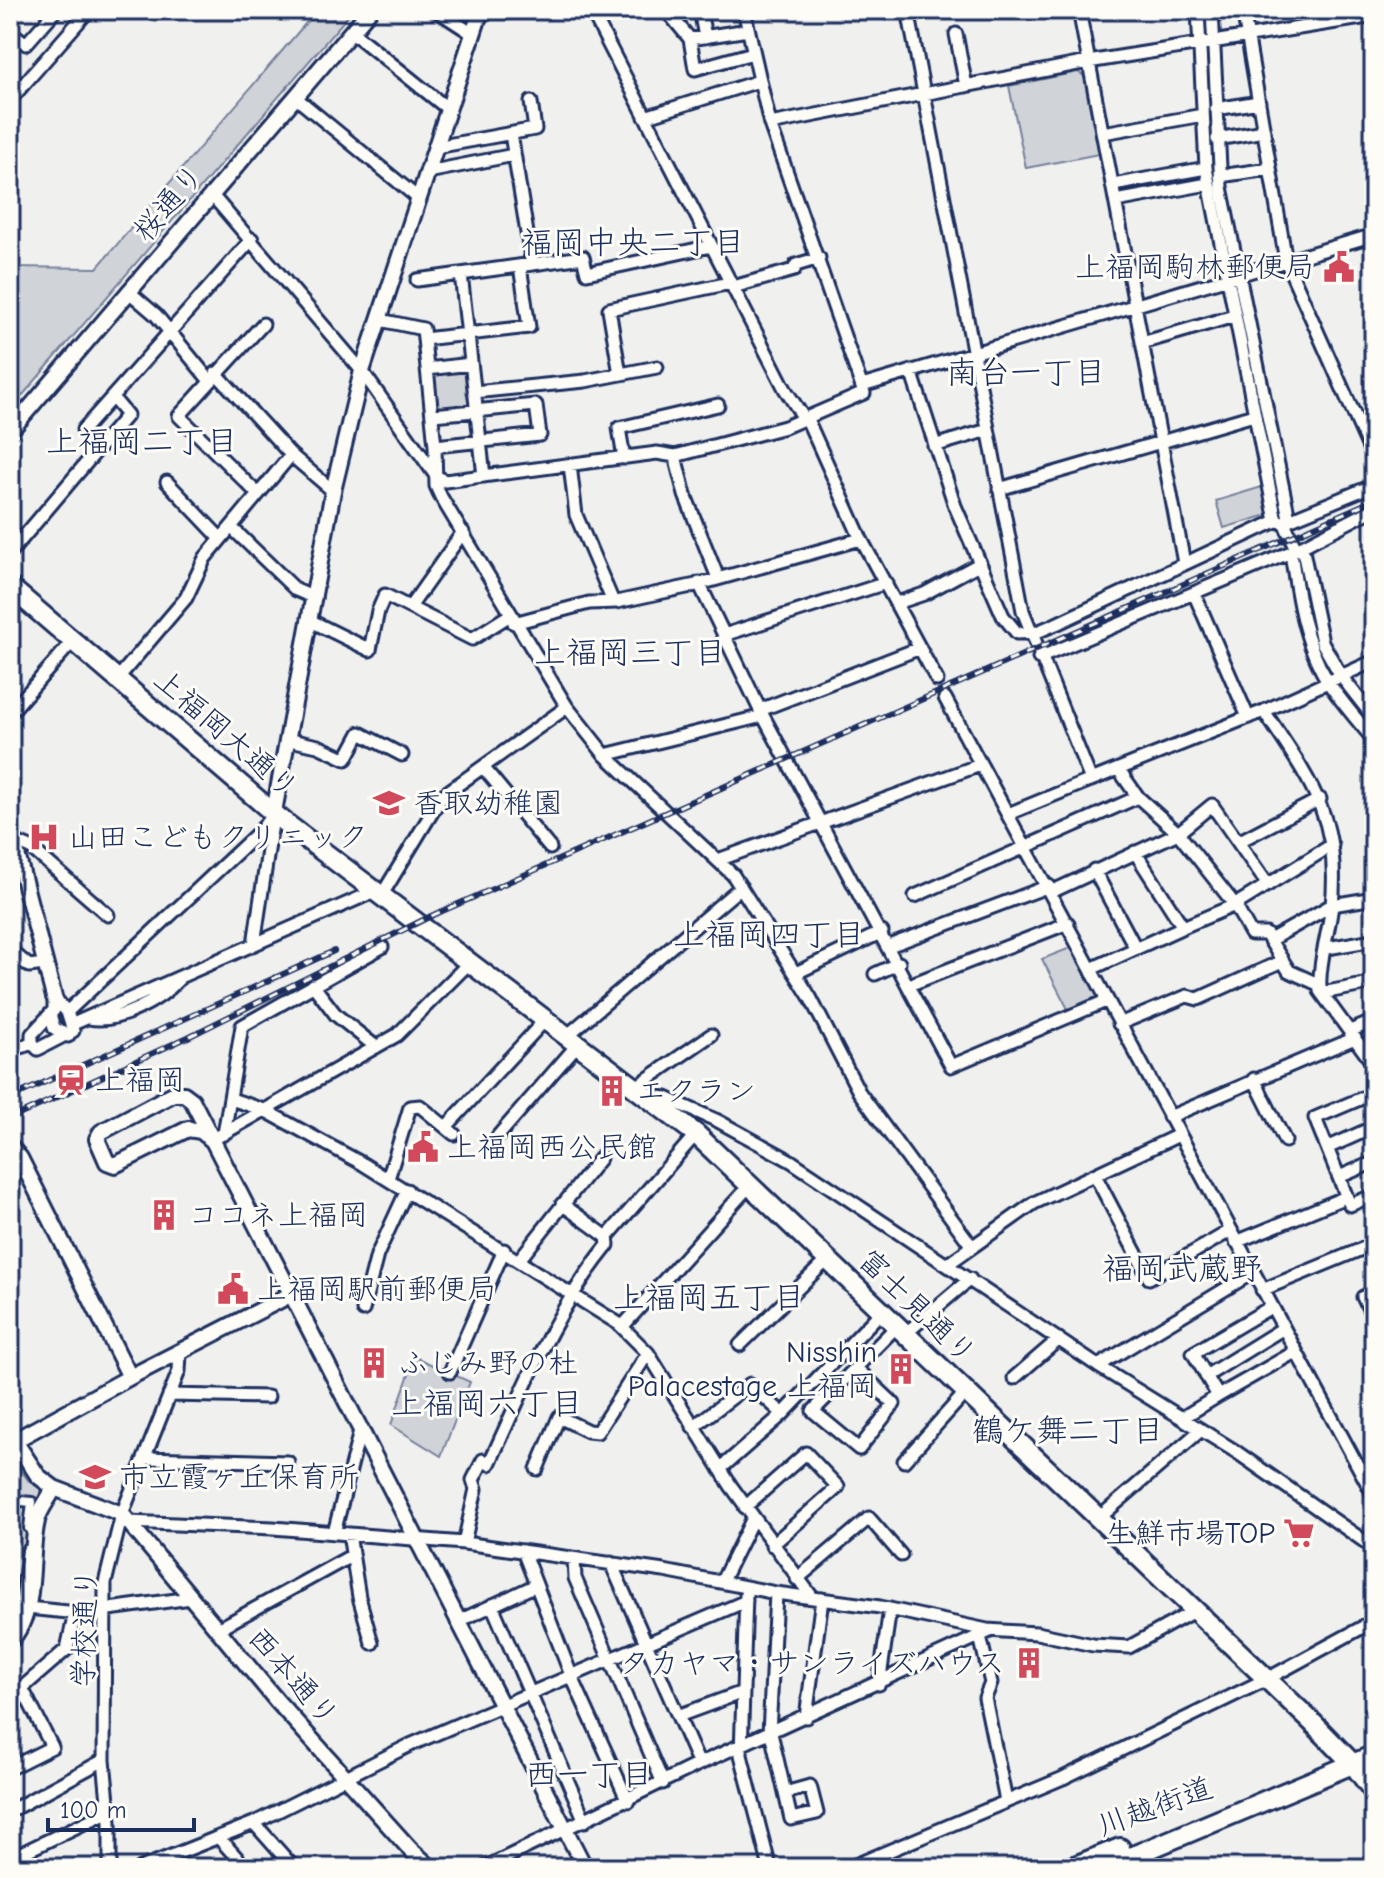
<svg xmlns="http://www.w3.org/2000/svg" width="1384" height="1878" font-family="'Comic Neue','Klee One',sans-serif">
  <style>
    .green { fill: #d0d3d8; stroke: #76819b; stroke-width: 2 }
    .lines { fill: none; stroke-linecap: round; stroke-linejoin: round }
    .pedestrian-casing { stroke: #1b2f5e; stroke-width: 14 }
    .minor-casing { stroke: #1b2f5e; stroke-width: 17 }
    .tertiary-casing { stroke: #1b2f5e; stroke-width: 20 }
    .primary-casing { stroke: #1b2f5e; stroke-width: 24 }
    .trunk-casing { stroke: #1b2f5e; stroke-width: 24 }
    .pedestrian { stroke: #fdfcf7; stroke-width: 8 }
    .minor { stroke: #fdfcf7; stroke-width: 11 }
    .tertiary { stroke: #fdfcf7; stroke-width: 14 }
    .primary { stroke: #fdfcf7; stroke-width: 18 }
    .trunk { stroke: #fdfcf7; stroke-width: 18 }
    .rail-casing { stroke: #1b2f5e; stroke-width: 6 }
    .rail { stroke: #fdfcf7; stroke-width: 3; stroke-dasharray: 9; stroke-linecap: butt }
    .labels { text-anchor: middle; dominant-baseline: central; stroke-width: 6; stroke-linejoin: round; paint-order: stroke }
    .street-label { font-size: 30px; fill: #1b2f5e; stroke: #fdfcf7 }
    .poi-label { font-size: 30px; fill: #1b2f5e; stroke: #fdfcf7; text-anchor: start }
    .neighbourhood-label { font-size: 32px; fill: #1b2f5e; stroke: #fdfcf7 }
  </style>
  <rect width="100%" height="100%" fill="#f0f0ee"/>
  <filter id="ink" filterUnits="userSpaceOnUse"><feTurbulence type="fractalNoise" baseFrequency=".0125" numOctaves="2"/><feDisplacementMap in="SourceGraphic" scale="16" xChannelSelector="R" yChannelSelector="G"/><feConvolveMatrix kernelMatrix="1 2 1 2 8 2 1 2 1" color-interpolation-filters="sRGB"/></filter>
  <g filter="url(#ink)">
    <path class="green" d="M304,10H353L10,410V267L97,268L311,17Z
      M1078,72L1084,76L1099,154L1026,168L1009,86Z
      M468,368L472,405L469,408L438,411L431,371Z
      M1265,486L1271,514L1224,528L1216,501Z
      M1073,947L1099,998L1069,1011L1042,959Z
      M415,1357L470,1382L441,1456L391,1425Z
      M10,1455L28,1480L45,1492L23,1606L10,1632Z"/>
    <g class="lines">
      <defs>
        <path id="pedestrian" d="M10,1500L32,1502L29,1528
          M10,1630L20,1606L27,1550"/>
        <path id="minor" d="M436,10L473,34
          M591,10L785,389L805,420
          M666,10L690,39L748,30
          M700,10L705,37
          M908,10L1023,611L1091,780L1008,814
          M1079,10L1184,563
          M1198,10L1206,168L1276,521
          M1212,10L1221,187L1289,518
          M1243,10L1286,261L1374,459
          M10,19L12,10
          M10,31L26,44L56,10
          M352,32L448,109
          M956,34L966,86
          M690,39L695,69L753,53
          M295,97L419,199
          M10,100L89,10
          M1216,109L1259,102
          M645,117L759,81
          M770,124L1088,62L1374,16
          M1103,133L1203,115
          M511,134L532,264
          M1217,139L1264,131
          M436,147L535,129L531,102
          M428,172L514,155
          M1220,176L1269,169
          M1113,185L1206,168
          M211,194L362,371L436,476L445,481L657,453L675,456L785,427L864,393L770,124L744,10
          M1116,201L1208,184
          M461,274L484,476
          M417,280L583,257L587,273L711,246
          M733,287L794,270L796,265L819,258
          M128,291L156,315L210,381
          M380,320L423,329L435,446L540,435L536,405L433,415
          M424,339L529,327L520,266
          M1142,343L1234,316
          M427,369L471,364
          M911,371L955,506L1003,616L1017,633L1037,632L1056,624L1276,521L1284,522L1374,485
          M216,373L291,455L333,491
          M620,374L609,309L730,283
          M862,386L1374,235
          M474,392L585,381L657,367
          M807,419L861,539L937,680
          M83,430L252,239
          M435,446L436,486L441,497L567,707L605,755L733,875L810,997L859,1092L971,1245
          M934,446L988,430
          M675,456L685,495L718,578
          M624,458L619,428L718,405
          M570,465L576,515L613,602
          M167,482L221,539
          M999,489L1254,415
          M258,494L179,416L263,324
          M1284,522L1296,549
          M231,527L296,590L315,598
          M1302,546L1322,642L1341,676L1374,718
          M1291,552C1297,595 1304,643 1327,680C1340,701 1358,721 1374,740
          M10,553L127,415L112,397
          M699,583L760,710L951,1066L1106,1001
          M1194,593L1248,717
          M897,603L924,594L979,564
          M410,607L463,532
          M311,621L370,650L378,611L385,595L472,639L510,615
          M514,623L589,603L617,602L696,585L861,539
          M724,635L886,583
          M1039,658L1291,552L1374,509
          M118,678L186,598L205,558L291,455
          M945,698L1374,1496
          M760,710L920,648
          M1264,711C1309,779 1341,818 1332,905C1329,932 1318,964 1320,991L1374,1065
          M10,713L73,641
          M290,740L318,746L346,759L360,733L402,755
          M605,755L763,716
          M483,767L550,848
          M1119,770L1138,797
          M1091,780L1264,711L1374,661
          M14,841L31,848L108,915
          M1238,842L1320,799
          M718,860L980,765
          M1094,870L1135,947
          M1051,892L1178,833L1212,805L1268,885
          M915,896L1138,797L1178,833L1235,905L1251,934H1266L1289,971L1320,985
          M380,898L442,796L567,707
          M1183,927L1235,905L1332,845
          M1270,940L1332,905L1374,898
          M254,944L273,817
          M889,946L1049,886
          M1327,948L1374,940
          M10,950L29,966L45,964
          M1091,969L1183,927L1135,852
          M796,973L882,932
          M875,974L899,963
          M313,985L336,1015L376,1047
          M909,985L1068,923
          M1322,993L1374,983
          M54,997L67,1012L73,1031L38,1049L32,1043V1034L54,1010Z
          M67,1012L262,829L274,812
          M50,1014L54,1028L68,1036
          M89,1018C117,1024 160,1001 179,979
          M73,1024L373,892
          M1119,1024L1187,996L1198,999L1280,962
          M1350,1031L1374,1021
          M568,1035L741,887
          M10,1051L32,1043
          M1254,1079L1285,1141
          M636,1087L711,1035
          M1374,1093L1315,1118L1350,1205L1374,1195
          M649,1096L666,1098L718,1121L791,1161L1098,1366L1235,1451L1374,1548
          M231,1099L264,1110L363,1164L619,1324L648,1353L731,1486L812,1597
          M1169,1117L1355,1038
          M446,1127L545,1020
          M224,1134L242,1026L382,947
          M498,1136L578,1044
          M212,1140L397,1035L469,963
          M1327,1148L1374,1127
          M1095,1175L1149,1278L1230,1231
          M1339,1177L1374,1162
          M388,1179L410,1107L420,1106L454,1134
          M607,1237L696,1134
          M1236,1242L1346,1197
          M519,1260L600,1158
          M948,1264L1034,1203L1179,1135
          M1262,1290L1374,1244
          M1374,1292L1363,1297L1374,1319
          M1271,1307L1193,1353L1218,1396L1295,1352
          M363,1310L377,1255L407,1190
          M622,1327L750,1185
          M905,1334L970,1279
          M740,1345L827,1260
          M1098,1366L1252,1273
          M856,1368L894,1404L859,1449L813,1411L897,1326
          M450,1372L504,1250
          M1206,1376L1282,1329
          M1014,1378L1059,1339
          M169,1395L268,1397
          M1182,1418L1218,1396
          M693,1427L750,1384L783,1414
          M145,1458L288,1462
          M904,1461L966,1392
          M537,1469L559,1417L588,1431L597,1432L648,1353
          M720,1469L783,1414L881,1312
          M745,1507L806,1453L838,1487L772,1545
          M1099,1518L1201,1430
          M128,1522L273,1528L464,1543L664,1571L776,1593L880,1607L987,1630L1037,1633L1093,1645L1129,1647L1194,1611
          M334,1533L360,1431
          M349,1534L359,1597L372,1643
          M464,1543L476,1489L473,1480L483,1460L489,1464C525,1387 554,1311 608,1245L607,1237L562,1204
          M523,1551L571,1675L628,1801
          M574,1559L575,1578L663,1783
          M611,1563L699,1764
          M797,1579L869,1518L901,1555
          M722,1581L753,1518
          M746,1594L741,1755L770,1868
          M492,1605L585,1821
          M27,1608L99,1615L109,1609L191,1598
          M457,1622L534,1586
          M218,1629L351,1556
          M980,1636L991,1683L985,1698L1006,1801
          M879,1684L890,1609
          M10,1694L22,1688
          M678,1716L743,1692
          M806,1717L822,1599
          M771,1733L791,1819L817,1813L810,1786L785,1793
          M769,1734L776,1593
          M10,1768L52,1747L22,1688L67,1649L75,1613
          M10,1811L104,1760
          M254,1823L294,1868
          M219,1838L246,1868
          M10,1863L18,1855L109,1811
          M110,1868V1822L104,1760L105,1583L122,1514L179,1371L180,1354
          M141,1868L254,1823L410,1745L746,1601
          M484,1868L699,1764L990,1631
          M848,1868L1063,1778L1267,1679L1374,1621"/>
        <path id="tertiary" d="M10,431L370,10
          M274,812L333,491L362,371L481,10
          M10,827L54,997
          M212,1140L201,1131L188,1129L115,1165L107,1162L97,1139L101,1132L173,1094H184L192,1100L585,1868
          M10,1146L20,1158L130,1377L10,1443
          M130,1377L290,1295
          M15,1441L38,1476L54,1488L122,1514L277,1701L410,1849L431,1868
          M10,1641C39,1611 28,1559 37,1521C39,1510 49,1499 54,1488"/>
        <path id="primary" d="M10,587L284,822L696,1134L1312,1722L1353,1764L1374,1792"/>
        <path id="trunk" d="M1070,1868L1120,1848
          M1104,1868L1374,1755"/>
      </defs>
      <use href="#pedestrian" class="pedestrian-casing"/>
      <use href="#minor" class="minor-casing"/>
      <use href="#tertiary" class="tertiary-casing"/>
      <use href="#primary" class="primary-casing"/>
      <use href="#trunk" class="trunk-casing"/>
      <use href="#pedestrian" class="pedestrian"/>
      <use href="#minor" class="minor"/>
      <use href="#tertiary" class="tertiary"/>
      <use href="#primary" class="primary"/>
      <use href="#trunk" class="trunk"/>
      <defs>
        <path id="rail" d="M10,1098L334,951
          M10,1119L188,1037L431,916L1374,500"/>
      </defs>
      <use href="#rail" class="rail-casing"/>
      <use href="#rail" class="rail"/>
    </g>
  </g>
  <defs>
    <symbol id="civic-bare" viewBox="-9 -9 18 18"><path d="M-.6-6.5H3V-4.5H.6V-3L4-1V1h2V6H-6V1h2V-1L-.6-3ZM-1.2 2.5V6h2.4V2.5Z" fill="#d1495b" stroke="#fdfcf7" stroke-width="2.5" paint-order="stroke"/></symbol>
    <symbol id="school-bare" viewBox="-9 -9 18 18"><path d="M0-5L7-2L0 1L-7-2ZM-4 1L0 2.5L4 1V4Q0 6-4 4Z" fill="#d1495b" stroke="#fdfcf7" stroke-width="2.5" paint-order="stroke"/></symbol>
    <symbol id="hospital-bare" viewBox="-9 -9 18 18"><path d="M-5-5h3v3.5h4V-5h3V5h-3V1.5h-4V5h-3Z" fill="#d1495b" stroke="#fdfcf7" stroke-width="2.5" paint-order="stroke"/></symbol>
    <symbol id="station-bare" viewBox="-9 -9 18 18"><path d="M-3-6H3Q5-6 5-4V2Q5 4 3 4L4.5 6H3L1.5 4h-3L-3 6H-4.5L-3 4Q-5 4-5 2V-4Q-5-6-3-6ZM-3.5-4v3h7v-3ZM-3.5 1v1.5H-2V1ZM2 1v1.5H3.5V1Z" fill="#d1495b" stroke="#fdfcf7" stroke-width="2.5" paint-order="stroke"/></symbol>
    <symbol id="building-bare" viewBox="-9 -9 18 18"><path d="M-4-6H4V6H1V3H-1V6H-4ZM-2.5-4.3h1.7v1.8h-1.7ZM.8-4.3h1.7v1.8H.8ZM-2.5-1h1.7V.8h-1.7ZM.8-1h1.7V.8H.8Z" fill="#d1495b" stroke="#fdfcf7" stroke-width="2.5" paint-order="stroke"/></symbol>
    <symbol id="supermarket-bare" viewBox="-9 -9 18 18"><path d="M-6-5.5h2.5l.6 2H6L4.5 2H-2.5L-4.4-4H-6ZM-1.5 3.2a1.3 1.3 0 1 0 .1 0ZM3 3.2a1.3 1.3 0 1 0 .1 0Z" fill="#d1495b" stroke="#fdfcf7" stroke-width="2.5" paint-order="stroke"/></symbol>
  </defs>
  <g fill-rule="evenodd">
    <use href="#civic-bare" x="1317" y="245" width="44" height="44"/>
    <use href="#school-bare" x="367" y="781" width="44" height="44"/>
    <use href="#hospital-bare" x="22" y="815" width="44" height="44"/>
    <use href="#station-bare" x="49" y="1058" width="44" height="44"/>
    <use href="#building-bare" x="590" y="1069" width="44" height="44"/>
    <use href="#civic-bare" x="401" y="1125" width="44" height="44"/>
    <use href="#building-bare" x="142" y="1193" width="44" height="44"/>
    <use href="#civic-bare" x="211" y="1267" width="44" height="44"/>
    <use href="#building-bare" x="352" y="1341" width="44" height="44"/>
    <use href="#building-bare" x="879" y="1347" width="44" height="44"/>
    <use href="#school-bare" x="73" y="1455" width="44" height="44"/>
    <use href="#supermarket-bare" x="1277" y="1511" width="44" height="44"/>
    <use href="#building-bare" x="1007" y="1641" width="44" height="44"/>
  </g>
  <g class="labels">
    <g class="street-label">
      <text transform="translate(169 203) rotate(-49)">桜通り</text>
      <text transform="translate(226 734) rotate(41)">上福岡大通り</text>
      <text transform="translate(917 1307) rotate(44)">富士見通り</text>
      <text transform="translate(85 1628) rotate(-88)">学校通り</text>
      <text transform="translate(293 1677) rotate(49)">西本通り</text>
      <text transform="translate(1155 1807) rotate(-20)">川越街道</text>
    </g>
    <g class="poi-label">
      <text x="1315" y="267" text-anchor="end">上福岡駒林郵便局</text>
      <text x="413" y="803">香取幼稚園</text>
      <text x="68" y="837">山田こどもクリニック</text>
      <text x="95" y="1080">上福岡</text>
      <text x="636" y="1091">エクラン</text>
      <text x="447" y="1147">上福岡西公民館</text>
      <text x="188" y="1215">ココネ上福岡</text>
      <text x="257" y="1289">上福岡駅前郵便局</text>
      <text x="877" y="1352" text-anchor="end">Nisshin<tspan x="877" dy="34">Palacestage 上福岡</tspan></text>
      <text x="398" y="1363">ふじみ野の杜</text>
      <text x="119" y="1477">市立霞ヶ丘保育所</text>
      <text x="1275" y="1533" text-anchor="end">生鮮市場TOP</text>
      <text x="1005" y="1663" text-anchor="end">タカヤマ・サンライズハウス</text>
    </g>
    <g class="neighbourhood-label">
      <text x="633" y="242">福岡中央二丁目</text>
      <text x="1026" y="372">南台一丁目</text>
      <text x="142" y="441">上福岡二丁目</text>
      <text x="630" y="652">上福岡三丁目</text>
      <text x="769" y="934">上福岡四丁目</text>
      <text x="1182" y="1268">福岡武蔵野</text>
      <text x="709" y="1297">上福岡五丁目</text>
      <text x="487" y="1403">上福岡六丁目</text>
      <text x="1068" y="1430">鶴ケ舞二丁目</text>
      <text x="589" y="1774">西一丁目</text>
    </g>
  </g>
  <rect width="1384" height="1878" fill="none" stroke="#fdfcf7" stroke-width="40"/>
  <rect x="20" y="20" width="1344" height="1838" fill="none" stroke="#1b2f5e" stroke-width="3" filter="url(#ink)"/>
  <path d="M48 1818v12h146v-12" fill="none" stroke="#1b2f5e" stroke-width="4"/>
  <text x="60" y="1818" font-size="24" fill="#1b2f5e" stroke="#fdfcf7" stroke-width="6" paint-order="stroke">100 m</text>
</svg>
